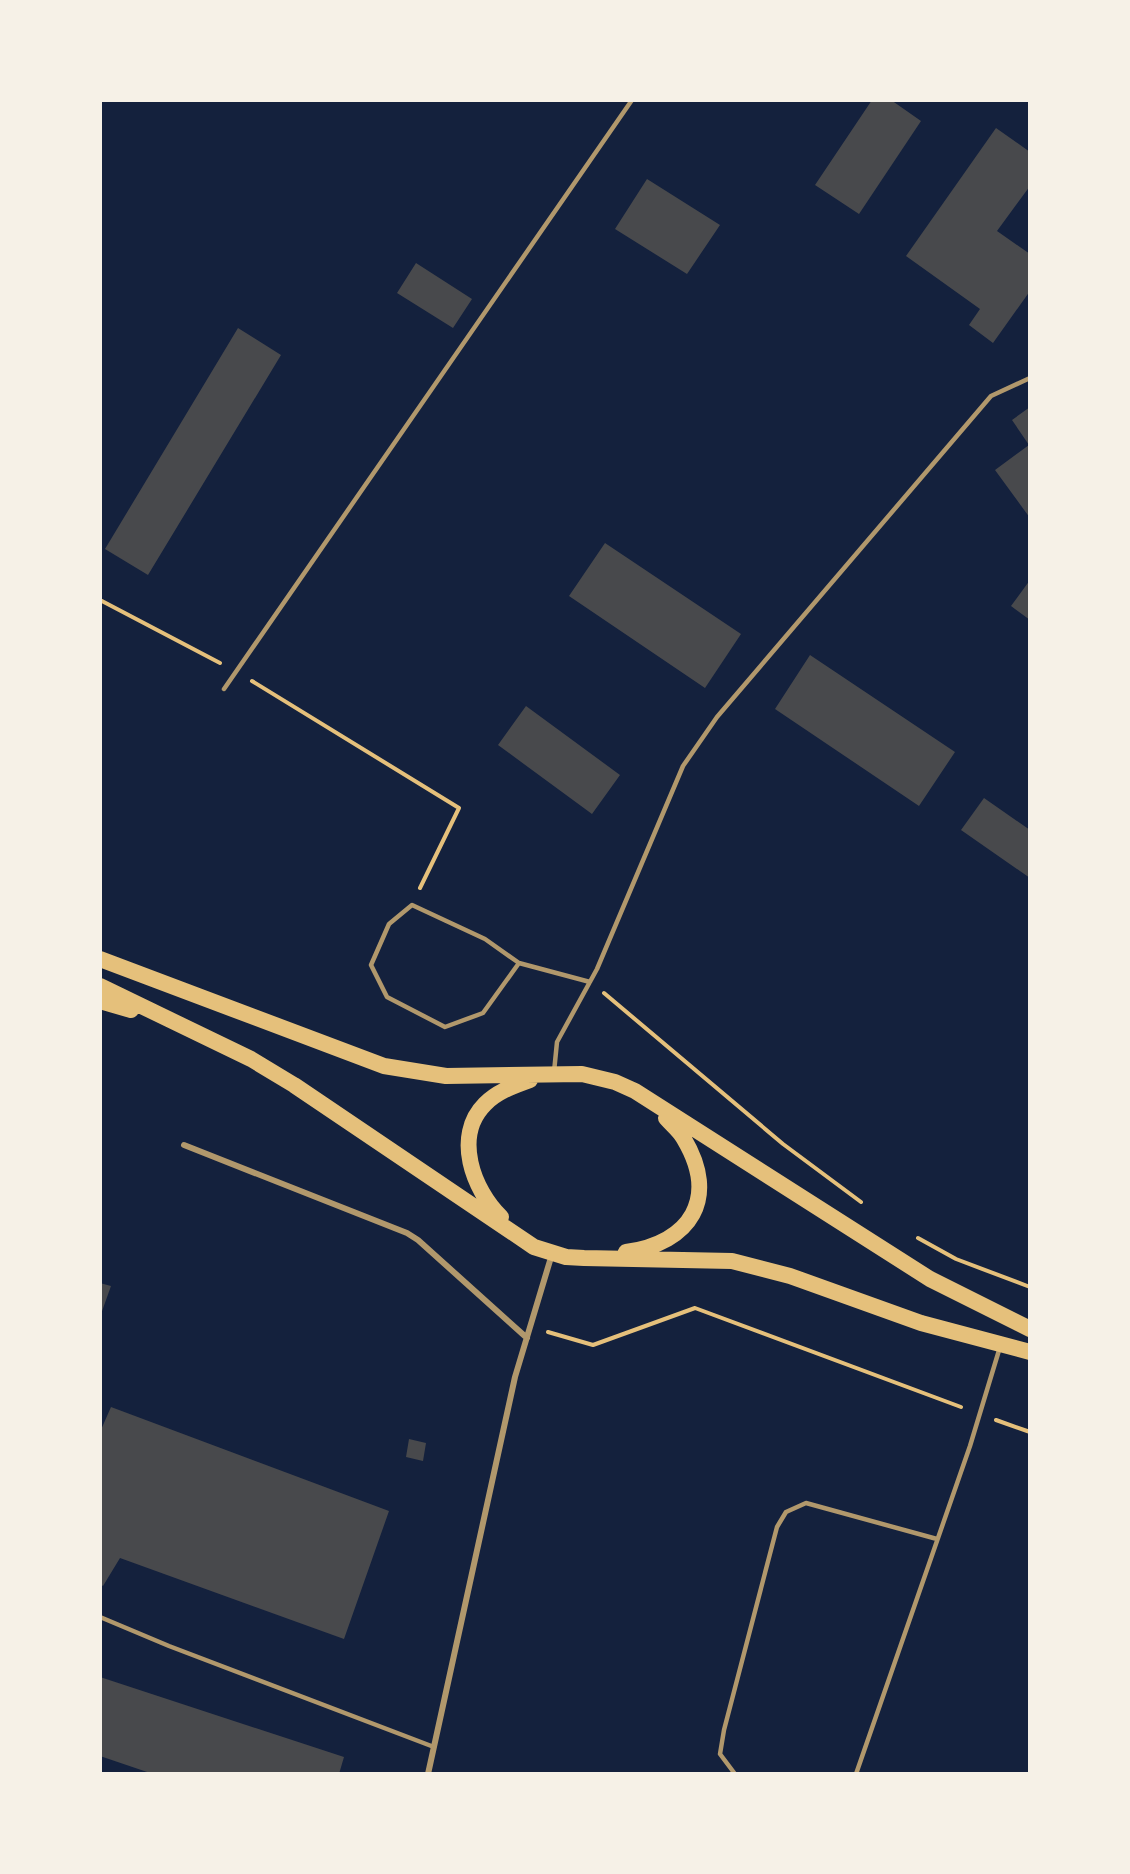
<svg xmlns="http://www.w3.org/2000/svg" width="1130" height="1874" font-family="'Nunito Sans',sans-serif">
  <style>
    .building { fill: #48494c }
    .lines { fill: none; stroke-linecap: round; stroke-linejoin: round }
    .path { stroke: #e5c07b; stroke-width: 4 }
    .service { stroke: #b1986c; stroke-width: 4.5 }
    .minor { stroke: #b1986c; stroke-width: 6 }
    .trunk { stroke: #e5c07b; stroke-width: 16 }
  </style>
  <rect width="100%" height="100%" fill="#14213d"/>
  <path class="building" d="M872,100H891L921,121L859,214L815,185Z
    M996,128L1030,152V186L997,231L1030,254V291L993,343L969,325L980,309L906,256Z
    M647,179L720,225L687,274L615,229Z
    M416,263L472,299L453,328L397,293Z
    M238,328L281,355L148,575L105,549Z
    M1030,407V518L995,470L1029,445L1012,420Z
    M605,543L741,634L705,688L569,596Z
    M1030,580V620L1011,606Z
    M810,655L955,752L919,806L775,709Z
    M526,706L620,775L592,814L498,745Z
    M984,798L1030,830V878L961,830Z
    M100,1283L111,1286L101,1314H100Z
    M111,1407L389,1511L344,1639L120,1558L103,1586L100,1584V1432Z
    M409,1439L426,1443L423,1461L406,1457Z
    M100,1677L344,1757L339,1774H153L100,1756Z"/>
  <g class="lines">
    <path class="path" d="M100,600L220,663
      M252,681L459,808L420,888
      M604,993L783,1144L861,1202
      M918,1238L956,1259L1030,1287
      M548,1332L593,1345L695,1308L961,1407
      M996,1420L1030,1432"/>
    <path class="service" d="M224,689L632,100
      M519,963L483,1013L445,1027L387,997L371,965L389,924L412,905L485,939L519,963L590,982
      M554,1072L557,1042L597,969L683,766L717,717L991,396L1030,378
      M100,1617L169,1646L434,1747
      M735,1774L720,1754L724,1730L777,1527L786,1512L806,1503L937,1539
      M856,1774L970,1446L1000,1347"/>
    <path class="minor" d="M184,1145L407,1233L418,1240L527,1338
      M428,1774L515,1377L552,1254"/>
    <path class="trunk" d="M100,959L384,1066L446,1076L582,1074L615,1082L635,1091L930,1279L1030,1329
      M100,986L251,1059L294,1085L534,1247L566,1257L584,1258L732,1261L790,1276L921,1323L1030,1352
      M100,1001L131,1010
      M501,1217C473,1190 453,1136 485,1104C498,1091 514,1086 530,1080
      M626,1252C691,1243 719,1198 684,1139C680,1131 672,1125 666,1118"/>
  </g>
  <rect width="1130" height="1874" fill="none" stroke="#f6f1e7" stroke-width="204"/>
</svg>
